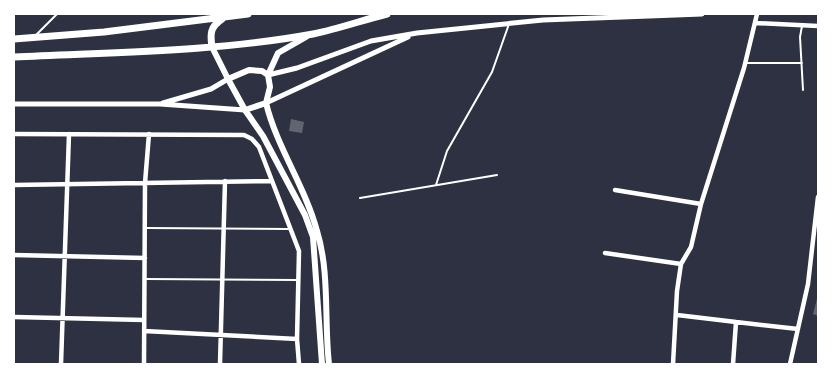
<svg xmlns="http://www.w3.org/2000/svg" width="832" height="378" font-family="Poppins,sans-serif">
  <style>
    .building { fill: #626471 }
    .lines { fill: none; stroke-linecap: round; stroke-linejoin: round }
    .service { stroke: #fff; stroke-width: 2 }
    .minor { stroke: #fff; stroke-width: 4.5 }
    .tertiary { stroke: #fff; stroke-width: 5 }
    .secondary { stroke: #fff; stroke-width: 6 }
    .trunk { stroke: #fff; stroke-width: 7 }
  </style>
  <rect width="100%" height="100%" fill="#2d3142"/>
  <path class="building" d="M291,119L304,122L302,133L289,131Z
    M818,295V316L813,314Z"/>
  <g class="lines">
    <path class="service" d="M802,26L800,37L803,90
      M36,35L57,14
      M746,63H802
      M436,185L447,151L492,72L509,24
      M360,198L497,175
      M147,228L289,229
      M146,279L298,280"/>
    <path class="minor" d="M756,23L818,26
      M14,134L244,135L252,139L259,147L299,251L297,339L299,364
      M14,185L271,181
      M615,190L701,204L691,247L681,264
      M701,204L744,68L757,14
      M605,253L681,264L677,291L673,364
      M14,255L145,258
      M677,315L736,322L733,364
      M14,317L144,320
      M736,322L798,329
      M144,331L297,339
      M61,364L69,134
      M144,364L145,183L149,134
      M220,364L225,181
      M790,364L808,284L818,197"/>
    <path class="tertiary" d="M268,75L297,68L371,41L417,33L543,20L702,14
      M163,103L211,89L228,79
      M266,103L408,37
      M14,104H160L245,110"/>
    <path class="secondary" d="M212,47L228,79
      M249,70L262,71L268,75L270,87L266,103L245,110L228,79Z
      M268,75L278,53L306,37
      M266,103C277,148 305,186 317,231C330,273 324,320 329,364
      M245,110L263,136L305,215L313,237L322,364"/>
    <path class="trunk" d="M14,39L104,32L248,14
      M212,47C210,34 210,27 222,19
      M14,57C114,52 215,52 313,34C338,29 363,20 387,14"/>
  </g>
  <rect width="832" height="378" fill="none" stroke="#ffffff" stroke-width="30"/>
</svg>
